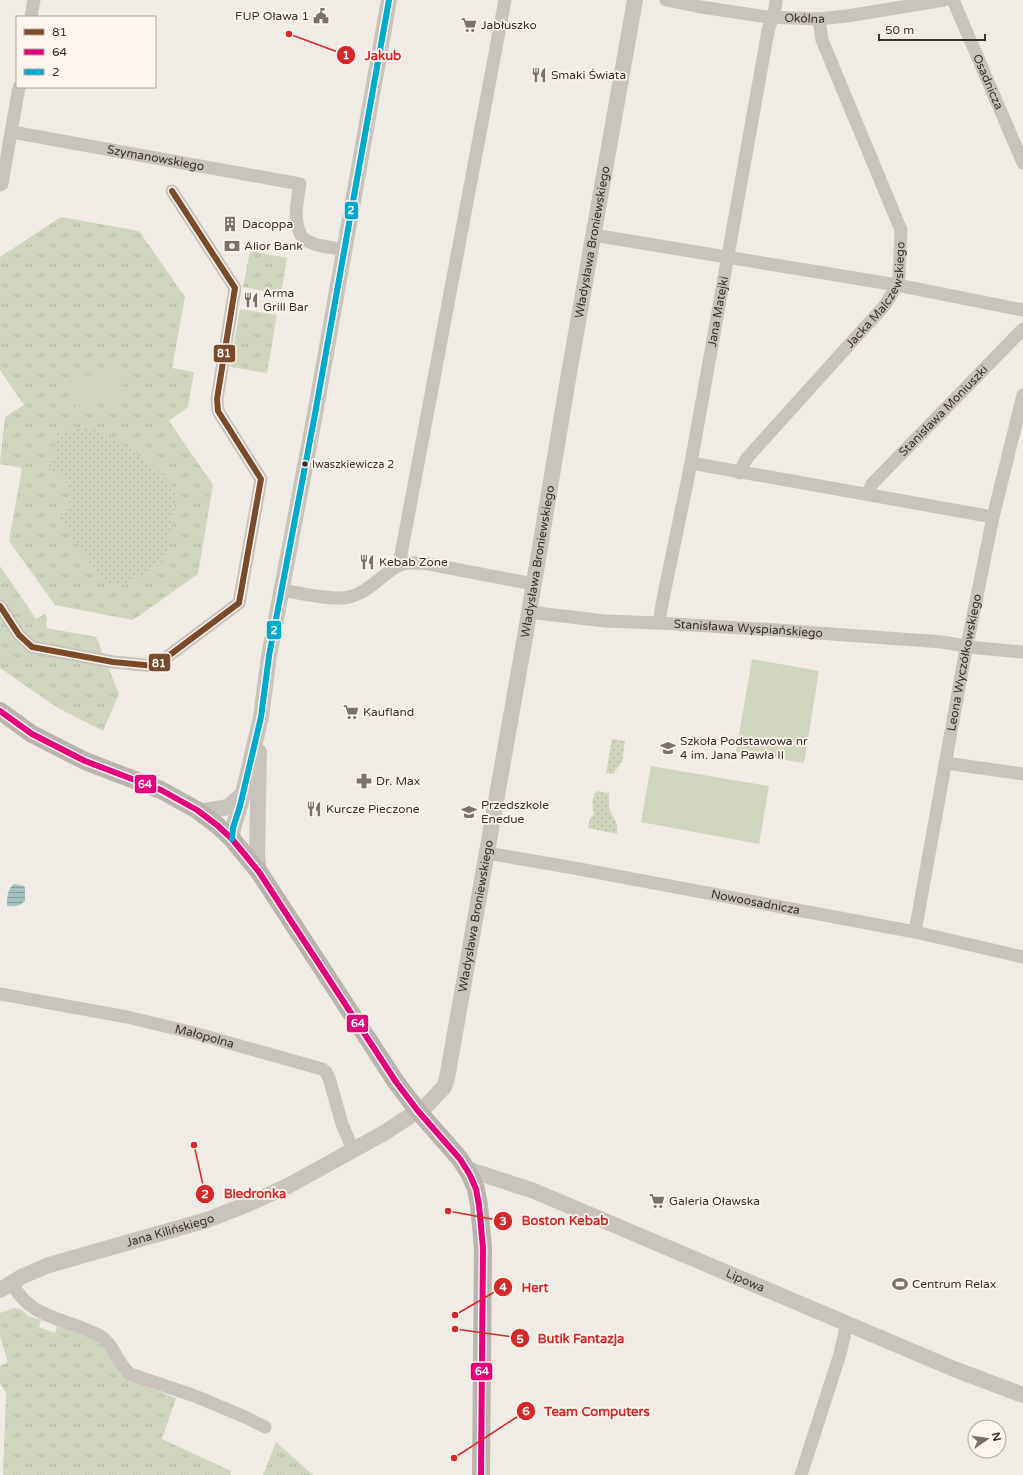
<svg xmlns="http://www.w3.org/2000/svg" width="1023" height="1475" font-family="'Varela Round',sans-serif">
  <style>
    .grass { fill: url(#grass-tufts) }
    .park { fill: url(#park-dots) }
    .garden { fill: #d1d6bf }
    .water { fill: url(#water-rules) }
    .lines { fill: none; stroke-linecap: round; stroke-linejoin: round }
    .minor { stroke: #c9c3be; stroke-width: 13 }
    .tertiary { stroke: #c9c3be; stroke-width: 16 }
    .secondary { stroke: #bab3ae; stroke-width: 18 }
    .bus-1-casing { stroke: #fbf5ee; stroke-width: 9 }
    .bus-2-casing { stroke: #fbf5ee; stroke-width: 9 }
    .bus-3-casing { stroke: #fbf5ee; stroke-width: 9 }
    .bus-1 { stroke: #7a4b2a; stroke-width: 6 }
    .bus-2 { stroke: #e5007d; stroke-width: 6 }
    .bus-3 { stroke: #00a9ce; stroke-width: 6 }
    .bus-dot { fill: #3b302b; stroke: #fbf5ee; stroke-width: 1.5 }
    .labels { text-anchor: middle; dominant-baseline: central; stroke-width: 3.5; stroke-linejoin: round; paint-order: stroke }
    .bus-label { font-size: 11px; fill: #3b302b; stroke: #fbf5ee; text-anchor: start }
    .poi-label { font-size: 12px; fill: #3b302b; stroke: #fbf5ee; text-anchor: start }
    .street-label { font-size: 12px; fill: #3b302b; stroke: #fbf5ee }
    .leader { fill: none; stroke: #d62828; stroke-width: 1.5 }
    .callout-dot { fill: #d62828; stroke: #fbf5ee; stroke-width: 1.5 }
    .mark-label { font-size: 12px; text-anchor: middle; font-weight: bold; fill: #fff }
    .callout-label { font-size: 13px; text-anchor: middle; font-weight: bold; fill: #d62828; stroke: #fbf5ee; stroke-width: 3.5; stroke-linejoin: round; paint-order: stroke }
    .line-badge { stroke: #fbf5ee; stroke-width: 1.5 }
    .badge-label { font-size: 11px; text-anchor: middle; font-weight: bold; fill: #fff }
  </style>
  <defs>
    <pattern id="grass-tufts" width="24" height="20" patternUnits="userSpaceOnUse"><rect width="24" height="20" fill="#d1d6bf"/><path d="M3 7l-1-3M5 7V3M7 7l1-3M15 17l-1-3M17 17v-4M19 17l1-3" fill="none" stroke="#b4b8a4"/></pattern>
    <pattern id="park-dots" width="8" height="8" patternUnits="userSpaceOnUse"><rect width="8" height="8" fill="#d1d6bf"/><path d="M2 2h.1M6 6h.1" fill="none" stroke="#b4b8a4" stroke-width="1.8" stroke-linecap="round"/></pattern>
    <pattern id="water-rules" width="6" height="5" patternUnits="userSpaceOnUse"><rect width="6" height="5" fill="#a1c2c1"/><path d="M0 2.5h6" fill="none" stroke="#849e9d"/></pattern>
  </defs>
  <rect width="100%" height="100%" fill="#f0ebe5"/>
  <path class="grass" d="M61,217L139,231L185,297L172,368L194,372L188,407L169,421L213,485L198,574L133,620L55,605L9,541L22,468L0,464V461L5,417L24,405L0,370V257Z
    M250,251L287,258L281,294L243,287Z
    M240,309L277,315L267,373L230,367Z
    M0,566L36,619L45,614L47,618L46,628L96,637L119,694L103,731L58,708L0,668Z
    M14,1308L21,1309L28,1316L41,1320L39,1327L55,1333L57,1325L89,1335L104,1344L128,1379L176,1398L162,1439L231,1471L230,1475H3L6,1393L0,1383V1366L8,1362L0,1337V1313Z
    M276,1442L313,1475H263Z"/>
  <path class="park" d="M86,427C99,430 110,438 122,445C142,458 174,475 176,501L167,551L162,563L125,586L104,584L60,518C74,500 75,480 51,470L58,433Z
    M612,739L625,741L622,762L613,774L606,773Z
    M597,791L609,793V808L617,825V834L588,828L590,819L594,814C592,806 591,797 597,791Z"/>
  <path class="garden" d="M119,369L125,397L76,407L70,379Z
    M752,659L819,671L804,763L736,752Z
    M651,766L769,786L759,844L641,822Z"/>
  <path class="water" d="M14,884L24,886L25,888V901C20,906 14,907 7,906C7,898 7,889 14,884Z"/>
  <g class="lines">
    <g class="minor">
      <path id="s1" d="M666,0L701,7L767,17L819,19L847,16L944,0"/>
      <path id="s2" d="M953,0L1023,163"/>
      <path d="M31,17L34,0"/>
      <path id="s3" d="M12,132L300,184C297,203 292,221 303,239L317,245L345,250"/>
      <path d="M0,185L2,184L19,87"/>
      <path d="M593,235L897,285L1023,310"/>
      <path d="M691,463L993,517"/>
      <path id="s4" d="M739,473L747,458L885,305L897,285L899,276L901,230L822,40L819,19"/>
      <path id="s5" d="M868,494L872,484L1023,329"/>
      <path d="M399,565L505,0"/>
      <path d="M282,590C298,593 335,601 349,597C368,593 381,575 398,566C407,561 420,563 429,564L533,584"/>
      <path d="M0,606L19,635L32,647L113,662L155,666L239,603L261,479L218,411L217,399L235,288L172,191"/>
      <path id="s6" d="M529,612L605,621L659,623L777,630L942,642L977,648L1023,652"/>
      <path id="s7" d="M659,623L662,604L691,463L768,31L775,9L776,0"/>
      <path d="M945,763L1023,774"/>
      <path id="s8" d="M487,853L574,868L915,932L1023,957"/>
      <path id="s9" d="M915,932L963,665L993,517L1023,395"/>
      <path id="s10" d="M0,994L127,1017L194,1033L322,1069L326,1072L329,1078L342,1124L353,1150"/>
      <path d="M12,1283C28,1315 56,1317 85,1329C91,1332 97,1334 102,1337C115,1346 118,1365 130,1374L195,1396L245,1417L265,1427"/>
      <path d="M801,1475L840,1354L847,1324"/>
    </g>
    <g class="tertiary">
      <path d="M200,812L228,807L242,795"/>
      <path d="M232,839L233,828L240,806L261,717L269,656L315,414L389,0"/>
      <path d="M259,872L257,855L259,752"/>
      <path id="s11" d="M467,1169L534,1191L954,1369L1023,1395"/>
      <path id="s12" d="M0,1290L23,1276L49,1265L207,1220L248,1204L288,1186L384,1133L427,1105L444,1087L447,1078L525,637L569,373L635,0"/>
    </g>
    <path class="secondary" d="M0,711L32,734L85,761L161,790L197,810L217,825L232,839L259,872L396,1082L418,1111L460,1159L470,1175L476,1189L479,1205L483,1248L481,1475"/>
    <defs>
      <path id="bus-1" d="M0,606L19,635L32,647L113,662L155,666L239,603L261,479L218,411L217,399L235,288L172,191"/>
      <path id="bus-2" d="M0,711L32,734L85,761L161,790L197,810L217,825L232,839L259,872L396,1082L418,1111L460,1159L470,1175L476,1189L479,1205L483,1248L481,1475"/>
      <path id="bus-3" d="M232,839L233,828L240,806L261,717L269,656L315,414L389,0"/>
    </defs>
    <use href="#bus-1" class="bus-1-casing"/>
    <use href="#bus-2" class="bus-2-casing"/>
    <use href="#bus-3" class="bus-3-casing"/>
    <use href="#bus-1" class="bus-1"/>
    <use href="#bus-2" class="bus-2"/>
    <use href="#bus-3" class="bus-3"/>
  </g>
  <defs>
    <symbol id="civic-bare" viewBox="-9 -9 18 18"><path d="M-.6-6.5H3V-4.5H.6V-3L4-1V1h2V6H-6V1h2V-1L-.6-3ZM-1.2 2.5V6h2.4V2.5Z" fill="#7a716c" stroke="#fbf5ee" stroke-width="2.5" paint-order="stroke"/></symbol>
    <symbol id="supermarket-bare" viewBox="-9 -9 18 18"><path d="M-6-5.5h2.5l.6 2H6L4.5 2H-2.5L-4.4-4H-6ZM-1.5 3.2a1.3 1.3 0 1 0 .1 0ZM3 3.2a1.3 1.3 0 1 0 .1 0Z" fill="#7a716c" stroke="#fbf5ee" stroke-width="2.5" paint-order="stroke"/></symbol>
    <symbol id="restaurant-bare" viewBox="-9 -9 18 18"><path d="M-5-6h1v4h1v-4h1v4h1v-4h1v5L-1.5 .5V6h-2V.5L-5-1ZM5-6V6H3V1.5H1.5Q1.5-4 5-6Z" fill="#7a716c" stroke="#fbf5ee" stroke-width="2.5" paint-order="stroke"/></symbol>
    <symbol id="building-bare" viewBox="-9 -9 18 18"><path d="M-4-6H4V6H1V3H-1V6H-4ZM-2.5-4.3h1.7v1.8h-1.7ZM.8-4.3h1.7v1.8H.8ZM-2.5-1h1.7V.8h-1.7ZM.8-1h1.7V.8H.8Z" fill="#7a716c" stroke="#fbf5ee" stroke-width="2.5" paint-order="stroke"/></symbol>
    <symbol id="bank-bare" viewBox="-9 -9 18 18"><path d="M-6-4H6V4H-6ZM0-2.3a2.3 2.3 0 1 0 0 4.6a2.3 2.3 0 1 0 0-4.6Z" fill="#7a716c" stroke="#fbf5ee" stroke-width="2.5" paint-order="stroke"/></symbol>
    <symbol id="school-bare" viewBox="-9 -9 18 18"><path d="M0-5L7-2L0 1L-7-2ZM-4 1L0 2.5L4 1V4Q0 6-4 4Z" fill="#7a716c" stroke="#fbf5ee" stroke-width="2.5" paint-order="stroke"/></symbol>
    <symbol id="pharmacy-bare" viewBox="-9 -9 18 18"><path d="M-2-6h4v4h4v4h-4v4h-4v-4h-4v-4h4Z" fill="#7a716c" stroke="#fbf5ee" stroke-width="2.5" paint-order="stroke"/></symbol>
    <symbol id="stadium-bare" viewBox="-9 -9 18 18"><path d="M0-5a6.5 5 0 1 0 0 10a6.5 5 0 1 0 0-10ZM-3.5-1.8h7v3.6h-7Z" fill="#7a716c" stroke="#fbf5ee" stroke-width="2.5" paint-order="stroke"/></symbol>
  </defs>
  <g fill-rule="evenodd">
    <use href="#civic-bare" x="310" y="5" width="22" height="22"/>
    <use href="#supermarket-bare" x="458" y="14" width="22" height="22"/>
    <use href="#restaurant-bare" x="528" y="64" width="22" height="22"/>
    <use href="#building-bare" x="219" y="213" width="22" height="22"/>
    <use href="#bank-bare" x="221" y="235" width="22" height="22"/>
    <use href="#restaurant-bare" x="240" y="289" width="22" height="22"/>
    <use href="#restaurant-bare" x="356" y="551" width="22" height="22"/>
    <use href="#supermarket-bare" x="340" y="701" width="22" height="22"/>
    <use href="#school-bare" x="657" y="737" width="22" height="22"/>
    <use href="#pharmacy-bare" x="353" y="770" width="22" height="22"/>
    <use href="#restaurant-bare" x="303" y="798" width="22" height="22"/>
    <use href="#school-bare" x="458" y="801" width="22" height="22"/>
    <use href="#supermarket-bare" x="646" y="1190" width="22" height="22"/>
    <use href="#stadium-bare" x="889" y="1273" width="22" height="22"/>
  </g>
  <circle class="bus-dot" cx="305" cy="464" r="3.5"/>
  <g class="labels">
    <g class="bus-label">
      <text x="312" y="464">Iwaszkiewicza 2</text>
    </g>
    <g class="poi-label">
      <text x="309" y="16" text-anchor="end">FUP Oława 1</text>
      <text x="481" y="25">Jabłuszko</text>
      <text x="551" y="75">Smaki Świata</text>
      <text x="242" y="224">Dacoppa</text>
      <text x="244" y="246">Alior Bank</text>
      <text x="263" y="293">Arma<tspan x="263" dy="14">Grill Bar</tspan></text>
      <text x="379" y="562">Kebab Zone</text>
      <text x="363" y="712">Kaufland</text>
      <text x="680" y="741">Szkoła Podstawowa nr<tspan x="680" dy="14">4 im. Jana Pawła II</tspan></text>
      <text x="376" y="781">Dr. Max</text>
      <text x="481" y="805">Przedszkole<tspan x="481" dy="14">Enedue</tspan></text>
      <text x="326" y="809">Kurcze Pieczone</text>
      <text x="669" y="1201">Galeria Oławska</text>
      <text x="912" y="1284">Centrum Relax</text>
    </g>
    <g class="street-label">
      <text stroke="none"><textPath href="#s1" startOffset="140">Okólna</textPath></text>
      <text stroke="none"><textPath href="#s2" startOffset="89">Osadnicza</textPath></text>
      <text stroke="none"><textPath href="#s3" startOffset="146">Szymanowskiego</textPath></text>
      <text stroke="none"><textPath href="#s12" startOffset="1351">Władysława Broniewskiego</textPath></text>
      <text stroke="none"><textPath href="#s4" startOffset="229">Jacka Malczewskiego</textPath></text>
      <text stroke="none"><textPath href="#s7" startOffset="317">Jana Matejki</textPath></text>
      <text stroke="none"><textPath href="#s5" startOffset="113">Stanisława Moniuszki</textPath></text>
      <text stroke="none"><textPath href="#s12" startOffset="1027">Władysława Broniewskiego</textPath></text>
      <text stroke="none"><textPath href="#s6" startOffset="220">Stanisława Wyspiańskiego</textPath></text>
      <text stroke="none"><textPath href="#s9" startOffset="274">Leona Wyczółkowskiego</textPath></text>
      <text stroke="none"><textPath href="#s8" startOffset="273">Nowoosadnicza</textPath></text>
      <text stroke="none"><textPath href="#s12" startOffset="667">Władysława Broniewskiego</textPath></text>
      <text stroke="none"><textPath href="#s10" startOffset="209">Małopolna</textPath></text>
      <text stroke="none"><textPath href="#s12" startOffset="181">Jana Kilińskiego</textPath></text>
      <text stroke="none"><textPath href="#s11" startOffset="300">Lipowa</textPath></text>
    </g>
  </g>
  <path class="leader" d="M289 34L346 55M194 1145L205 1194M448 1211L503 1221M455 1315L503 1287M455 1329L520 1338M454 1458L526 1411"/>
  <g class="callout-dot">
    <circle cx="289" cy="34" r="4"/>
    <circle cx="194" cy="1145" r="4"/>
    <circle cx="448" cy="1211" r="4"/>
    <circle cx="455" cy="1315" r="4"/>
    <circle cx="455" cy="1329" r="4"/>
    <circle cx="454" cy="1458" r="4"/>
    <circle cx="346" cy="55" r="10"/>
    <circle cx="205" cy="1194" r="10"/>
    <circle cx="503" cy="1221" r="10"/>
    <circle cx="503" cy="1287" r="10"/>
    <circle cx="520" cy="1338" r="10"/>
    <circle cx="526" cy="1411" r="10"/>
  </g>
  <g class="mark-label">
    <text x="346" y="59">1</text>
    <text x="205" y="1198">2</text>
    <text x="503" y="1225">3</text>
    <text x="503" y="1291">4</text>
    <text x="520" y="1343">5</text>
    <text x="526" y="1415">6</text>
  </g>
  <g class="callout-label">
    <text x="383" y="60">Jakub</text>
    <text x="255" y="1198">Biedronka</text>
    <text x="565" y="1225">Boston Kebab</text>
    <text x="535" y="1292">Hert</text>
    <text x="581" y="1343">Butik Fantazja</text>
    <text x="597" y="1416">Team Computers</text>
  </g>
  <g class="line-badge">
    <rect x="344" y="201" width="15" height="19" rx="4" fill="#00a9ce"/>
    <rect x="213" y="344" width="23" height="19" rx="4" fill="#7a4b2a"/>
    <rect x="266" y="620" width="16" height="20" rx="4" fill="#00a9ce"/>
    <rect x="148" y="653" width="23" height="19" rx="4" fill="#7a4b2a"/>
    <rect x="134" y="774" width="23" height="20" rx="4" fill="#e5007d"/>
    <rect x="346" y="1014" width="23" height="19" rx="4" fill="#e5007d"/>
    <rect x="470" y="1362" width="23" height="19" rx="4" fill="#e5007d"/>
  </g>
  <g class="badge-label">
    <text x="351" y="214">2</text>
    <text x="224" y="357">81</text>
    <text x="274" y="634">2</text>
    <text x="159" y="667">81</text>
    <text x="145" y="788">64</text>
    <text x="358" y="1027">64</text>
    <text x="482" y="1375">64</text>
  </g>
  <rect x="16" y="16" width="140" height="72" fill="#fbf5ee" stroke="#aea6a0"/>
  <rect x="24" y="29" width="20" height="6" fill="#7a4b2a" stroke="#aea6a0"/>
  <text x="52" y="36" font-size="12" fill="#3b302b">81</text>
  <rect x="24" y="49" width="20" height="6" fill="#e5007d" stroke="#aea6a0"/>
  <text x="52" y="56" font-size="12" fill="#3b302b">64</text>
  <rect x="24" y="69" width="20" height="6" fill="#00a9ce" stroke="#aea6a0"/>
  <text x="52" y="76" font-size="12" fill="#3b302b">2</text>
  <g transform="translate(987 1439) rotate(77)"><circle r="19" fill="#fbf5ee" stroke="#aea6a0"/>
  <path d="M0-3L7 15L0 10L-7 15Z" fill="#7a716c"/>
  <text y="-6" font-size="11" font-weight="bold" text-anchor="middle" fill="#3b302b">N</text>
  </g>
  <path d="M879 34v6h106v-6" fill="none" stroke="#3b302b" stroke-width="2"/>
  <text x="885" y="34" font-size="12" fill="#3b302b" stroke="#fbf5ee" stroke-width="3" paint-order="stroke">50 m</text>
</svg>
